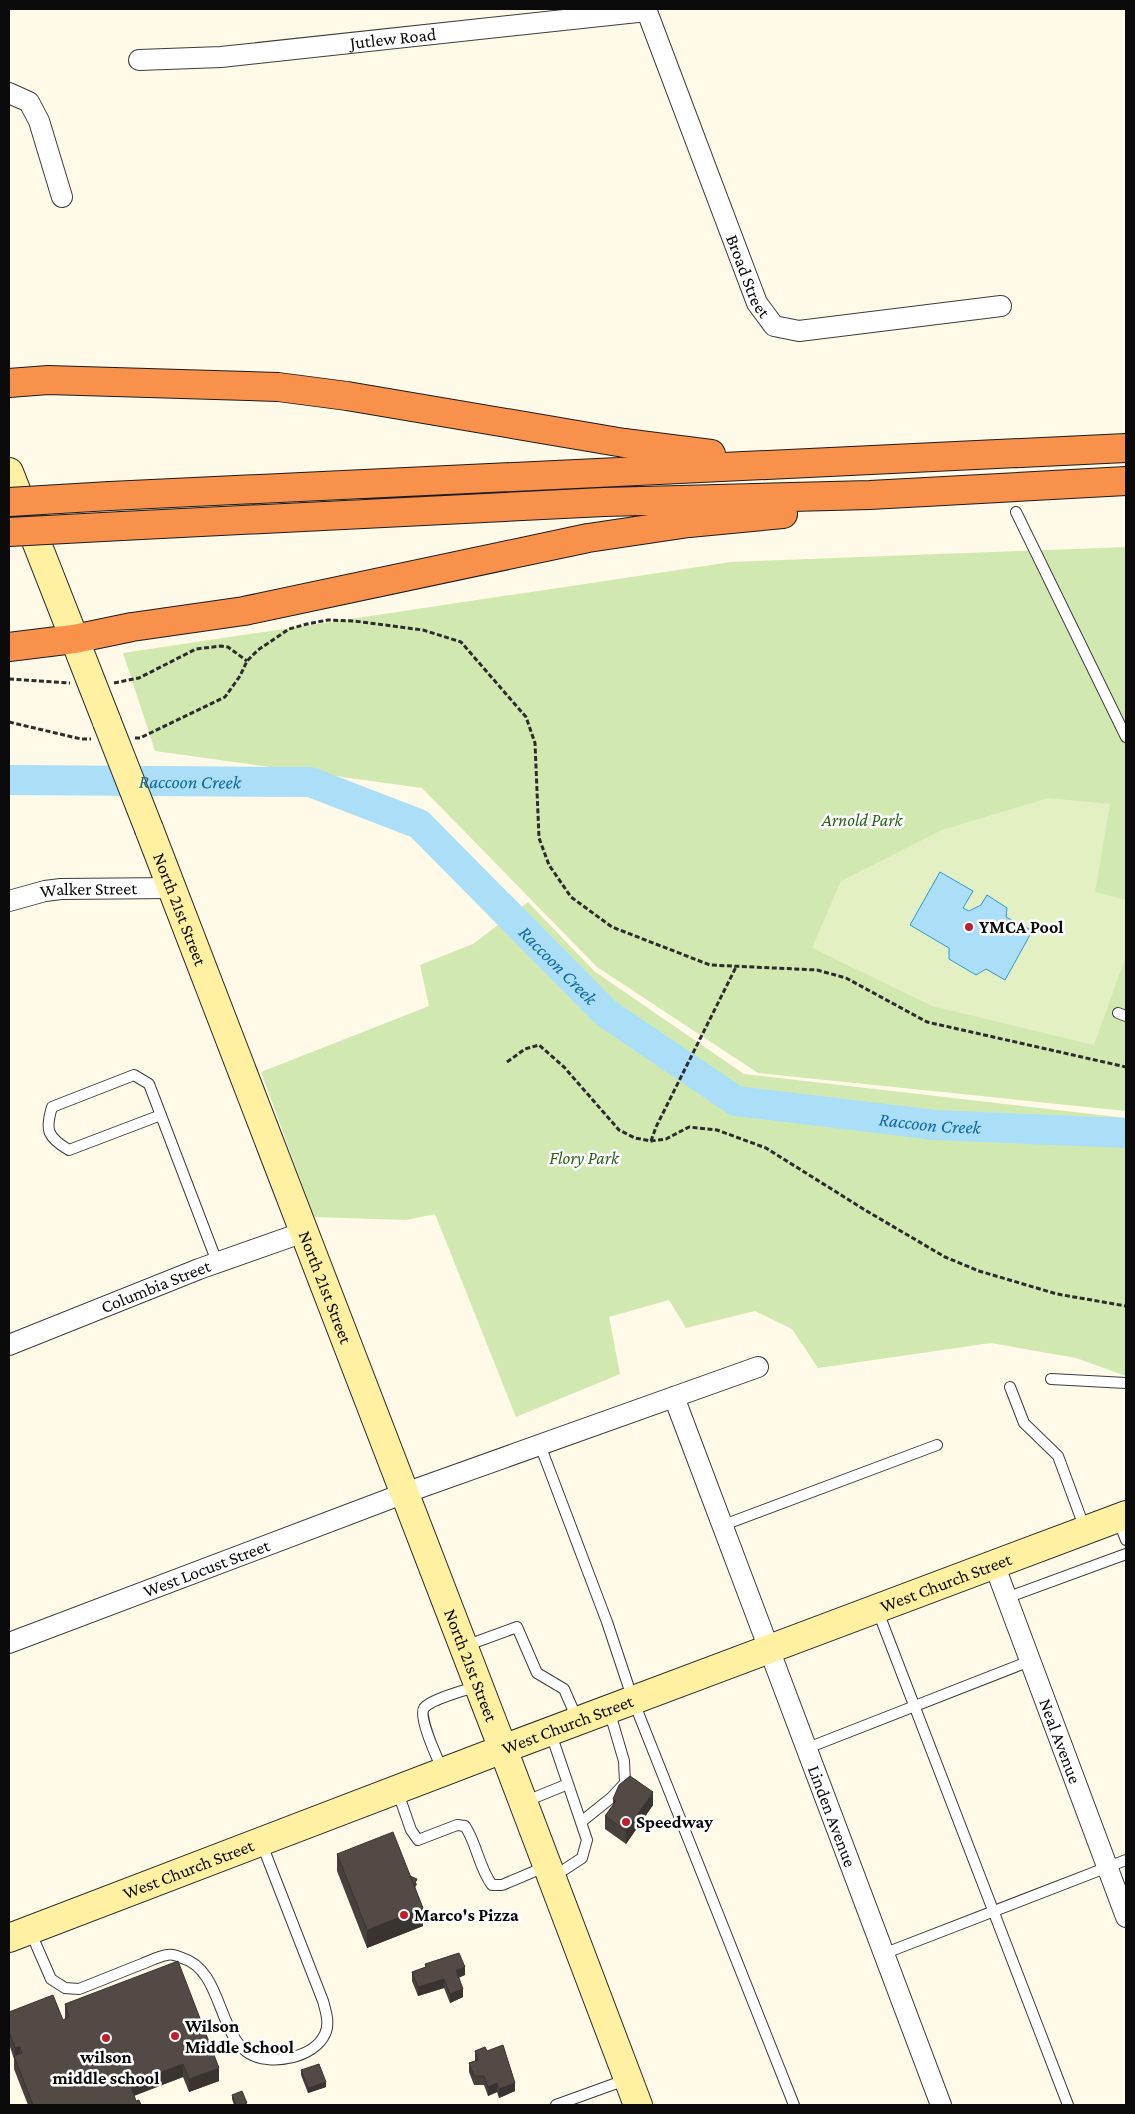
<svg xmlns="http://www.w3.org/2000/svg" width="1135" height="2114" font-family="'Crimson Pro',serif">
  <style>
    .green { fill: #d1e9b1 }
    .pitch { fill: #e3f0c3 }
    .water { fill: #abdff7; stroke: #3098cf }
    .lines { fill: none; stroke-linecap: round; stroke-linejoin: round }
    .river { stroke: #abdff7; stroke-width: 30 }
    .lane-casing { stroke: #3d3d3d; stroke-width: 12 }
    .street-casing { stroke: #3d3d3d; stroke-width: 22 }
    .secondary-casing { stroke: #2c2c2c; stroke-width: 30 }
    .highway-casing { stroke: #1b1b1b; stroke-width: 30 }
    .path { stroke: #2c2c2c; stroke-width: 3; stroke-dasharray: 5 2.5; stroke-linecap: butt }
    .lane { stroke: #fff; stroke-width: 10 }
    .street { stroke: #fff; stroke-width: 20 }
    .secondary { stroke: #fff0a2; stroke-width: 28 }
    .highway { stroke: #f8914c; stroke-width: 28 }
    .secondary-bridge-casing { stroke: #2c2c2c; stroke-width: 30; stroke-linecap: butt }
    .highway-bridge-casing { stroke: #1b1b1b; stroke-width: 30; stroke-linecap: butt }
    .secondary-bridge { stroke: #fff0a2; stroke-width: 28 }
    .highway-bridge { stroke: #f8914c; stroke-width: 28 }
    .wall { fill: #47403c }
    .shaded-wall { fill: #3a3431 }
    .building { fill: #534a46; stroke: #3a3431 }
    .poi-dot { fill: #bb2030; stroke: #fff; stroke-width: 2 }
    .labels { text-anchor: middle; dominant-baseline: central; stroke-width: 5; stroke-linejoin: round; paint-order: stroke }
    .street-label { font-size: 18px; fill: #0a0a0a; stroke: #fff }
    .park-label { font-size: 18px; font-style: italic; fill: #2d611a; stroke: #fff }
    .poi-label { font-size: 18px; font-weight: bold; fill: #0a0a0a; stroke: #fff; text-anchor: start }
    .water-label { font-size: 19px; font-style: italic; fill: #12679c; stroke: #fff }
  </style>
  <rect width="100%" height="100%" fill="#fff9e7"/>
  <path class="green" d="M1126,547V1111L758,1073L597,967L422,788L155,751L123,653L731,562Z
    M528,902L594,971L744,1074L1126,1118V1376L1076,1358L991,1343L818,1368L792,1329L755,1311L686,1328L669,1300L609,1317L620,1374L516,1417L435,1214L406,1220L314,1217L261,1072L429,1006L420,965L473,944Z"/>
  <path class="pitch" d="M1048,798L1110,804L1095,892L1126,900V956L1094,1045L932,1006L812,948L841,881L942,830Z"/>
  <path class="water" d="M940,872L973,891L963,908L969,911L981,905L987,895L1007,908L1006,917L1029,929L1030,935L1005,980L986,969L976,975L949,959V948L910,925Z"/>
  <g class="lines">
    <path class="river" id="s1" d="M9,780L310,782L419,824L606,1013L736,1101L935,1125L1126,1133"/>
    <defs>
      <path id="lane" d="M1016,512L1126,737
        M1118,1013L1126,1016
        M161,1115L69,1150C47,1137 45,1130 52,1107L134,1075L149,1084L217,1262
        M1051,1379L1126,1383
        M1010,1387L1024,1423L1058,1456L1085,1529
        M540,1445L607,1622L633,1700L794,2105
        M1118,1519L1126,1540
        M721,1526L937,1445
        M1006,1598L1126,1554
        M877,1609L1068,2105
        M465,1646L517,1627L537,1673L564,1689L578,1721
        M550,1731L587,1840L582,1858L553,1877
        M805,1749L1030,1661
        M443,1771C438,1760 418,1717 424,1708C431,1699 466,1690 478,1686
        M397,1790L411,1830L418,1840L457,1825L465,1826C477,1844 479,1868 492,1885H502L547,1866
        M524,1802L568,1784
        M581,1822L611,1798L625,1783L624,1761L609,1710
        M30,1931L51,1979L65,1988L79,1989C100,1981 121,1972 142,1964C150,1961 159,1956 167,1955C171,1954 178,1956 182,1958C222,1969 218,2036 250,2054C271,2066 314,2058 325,2034C330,2024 326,2012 323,2001L261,1842
        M883,1954L1126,1860
        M556,2105L628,2079"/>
      <g id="street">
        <path id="s2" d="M646,9L757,303L774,326L799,331L1001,306"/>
        <path id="s3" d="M139,60L221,57L647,11"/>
        <path d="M9,93L29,102L39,121L62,197"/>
        <path id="s4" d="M9,901L45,891L61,889L171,888"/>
        <path id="s5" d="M9,1345L199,1269L304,1232"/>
        <path id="s6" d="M674,1397L941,2105"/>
        <path id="s7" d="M994,1564L1126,1917"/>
        <path id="s8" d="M9,1643L405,1493L758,1367"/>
      </g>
      <g id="secondary">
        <path d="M9,472L107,722"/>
        <path id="s9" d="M149,829L503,1749L638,2105"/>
        <path id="s10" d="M9,1938L503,1749L1126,1515"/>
      </g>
      <path id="highway" d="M9,383L48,380L278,387L347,396L624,443L711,454
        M110,496L1126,448
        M122,526L604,502L870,495L1126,481
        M9,647L74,639L132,627L244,611L588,538L689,523L783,514"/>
    </defs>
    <use href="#lane" class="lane-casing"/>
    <use href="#street" class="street-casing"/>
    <use href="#secondary" class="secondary-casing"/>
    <use href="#highway" class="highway-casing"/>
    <path class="path" d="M9,679L70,683
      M114,683L139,678L196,649L221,646L228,647L247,661
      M9,722L81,739H91
      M135,738H140L225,697L240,676L247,661L258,650L289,629L307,624L328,620L354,621L423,630L461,642L526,717L535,743L539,838L549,865L571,897L612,927L710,965L817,970L846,978L927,1022L1126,1067
      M507,1062L525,1049L539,1045L564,1067L619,1130L635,1138L651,1141L666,1139L689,1127L717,1130L766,1148L865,1210L945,1257L979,1271L1057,1294L1126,1306
      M651,1141L656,1127L736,967"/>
    <use href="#lane" class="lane"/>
    <use href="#street" class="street"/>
    <use href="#secondary" class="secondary"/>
    <use href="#highway" class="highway"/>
    <defs>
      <path id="secondary-bridge" d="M107,722L149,829"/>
      <path id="highway-bridge" d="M9,502L110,496
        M9,532L122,526"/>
    </defs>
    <use href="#secondary-bridge" class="secondary-bridge-casing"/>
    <use href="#highway-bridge" class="highway-bridge-casing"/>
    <use href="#secondary-bridge" class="secondary-bridge"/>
    <use href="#highway-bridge" class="highway-bridge"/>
  </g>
  <path class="wall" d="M613,1799L653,1805L626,1844L605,1829V1816L613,1805Z
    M337,1854L410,1876L417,1884L415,1888L423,1926L367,1948L337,1871Z
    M425,1964L465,1975L459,1977L463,1997L450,2003L444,1988L418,1996L412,1981V1972L425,1967Z
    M65,2004L219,2081L189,2092L183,2077L134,2096L136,2101L141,2105H28L14,2069V2059L9,2044V2012L63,2020L65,2019Z
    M475,2051H487L515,2091L499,2098L497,2092L488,2096L484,2085H474L469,2072V2063L475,2061Z
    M301,2070L326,2087L308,2093L301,2075Z
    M232,2095L247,2105H234L232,2099Z"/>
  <path class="shaded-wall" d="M653,1792V1805L626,1844V1831Z
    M423,1908V1926L367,1948V1930Z
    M465,1967V1975L456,1979V1970Z
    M444,1979V1988L418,1996V1987Z
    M463,1989V1997L450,2003V1994Z
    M20,2047V2060L15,2058V2048Z
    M183,2064V2077L130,2097V2084Z
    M219,2068V2081L189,2092V2079Z
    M326,2082V2087L308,2093V2088Z
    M497,2083V2092L488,2096V2087Z
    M515,2083V2091L499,2098V2089Z"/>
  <path class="building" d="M630,1776L653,1792L626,1831L605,1816L616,1801L613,1799L619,1785Z
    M393,1832L423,1908L367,1930L337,1854Z
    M410,1876L417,1879L414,1885Z
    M459,1953L465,1967L456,1970L463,1989L450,1994L444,1979L418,1987L412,1972L426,1967L425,1964Z
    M178,1961L219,2068L189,2079L183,2064L130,2084L136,2101L139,2100L141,2105H33L14,2056L22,2053L20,2047L15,2048L9,2031V2012L53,1995L63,2020L69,2017L65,2004Z
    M503,2045L515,2083L499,2089L497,2083L488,2087L484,2076H474L469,2063L478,2060L475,2051L485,2047L487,2051Z
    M319,2064L326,2082L308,2088L301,2070Z
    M242,2091L247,2103L241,2105H236L232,2095Z"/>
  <g class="poi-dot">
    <circle cx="969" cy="927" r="5"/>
    <circle cx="626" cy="1822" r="5"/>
    <circle cx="404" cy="1915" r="5"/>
    <circle cx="175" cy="2036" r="5"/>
    <circle cx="106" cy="2038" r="5"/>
  </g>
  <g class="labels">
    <g class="street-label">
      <text stroke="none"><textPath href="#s3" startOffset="255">Jutlew Road</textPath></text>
      <text stroke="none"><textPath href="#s2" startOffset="286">Broad Street</textPath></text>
      <text stroke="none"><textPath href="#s4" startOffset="81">Walker Street</textPath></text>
      <text stroke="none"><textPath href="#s9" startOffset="86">North 21st Street</textPath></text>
      <text stroke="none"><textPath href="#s5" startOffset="158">Columbia Street</textPath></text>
      <text stroke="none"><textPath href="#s9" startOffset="491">North 21st Street</textPath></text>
      <text stroke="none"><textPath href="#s8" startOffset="211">West Locust Street</textPath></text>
      <text stroke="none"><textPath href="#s10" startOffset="1002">West Church Street</textPath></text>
      <text stroke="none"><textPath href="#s9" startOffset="896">North 21st Street</textPath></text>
      <text stroke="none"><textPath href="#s10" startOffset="598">West Church Street</textPath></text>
      <text stroke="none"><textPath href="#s7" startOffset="189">Neal Avenue</textPath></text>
      <text stroke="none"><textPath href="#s6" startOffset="448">Linden Avenue</textPath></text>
      <text stroke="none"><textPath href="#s10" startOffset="192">West Church Street</textPath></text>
    </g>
    <g class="park-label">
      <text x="862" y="820">Arnold Park</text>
      <text x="584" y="1158">Flory Park</text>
    </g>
    <g class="poi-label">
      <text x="979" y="927">YMCA Pool</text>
      <text x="636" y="1822">Speedway</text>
      <text x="414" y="1915">Marco's Pizza</text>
      <text x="185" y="2026">Wilson<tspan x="185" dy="21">Middle School</tspan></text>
      <text x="106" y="2057" text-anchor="middle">wilson<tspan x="106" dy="21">middle school</tspan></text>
    </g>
    <g class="water-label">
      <text stroke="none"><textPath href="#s1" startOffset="181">Raccoon Creek</textPath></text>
      <text stroke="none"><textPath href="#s1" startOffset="616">Raccoon Creek</textPath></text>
      <text stroke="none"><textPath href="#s1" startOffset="1036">Raccoon Creek</textPath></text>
    </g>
  </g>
  <rect width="1135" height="2114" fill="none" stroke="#0a0a0a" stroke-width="20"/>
</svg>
